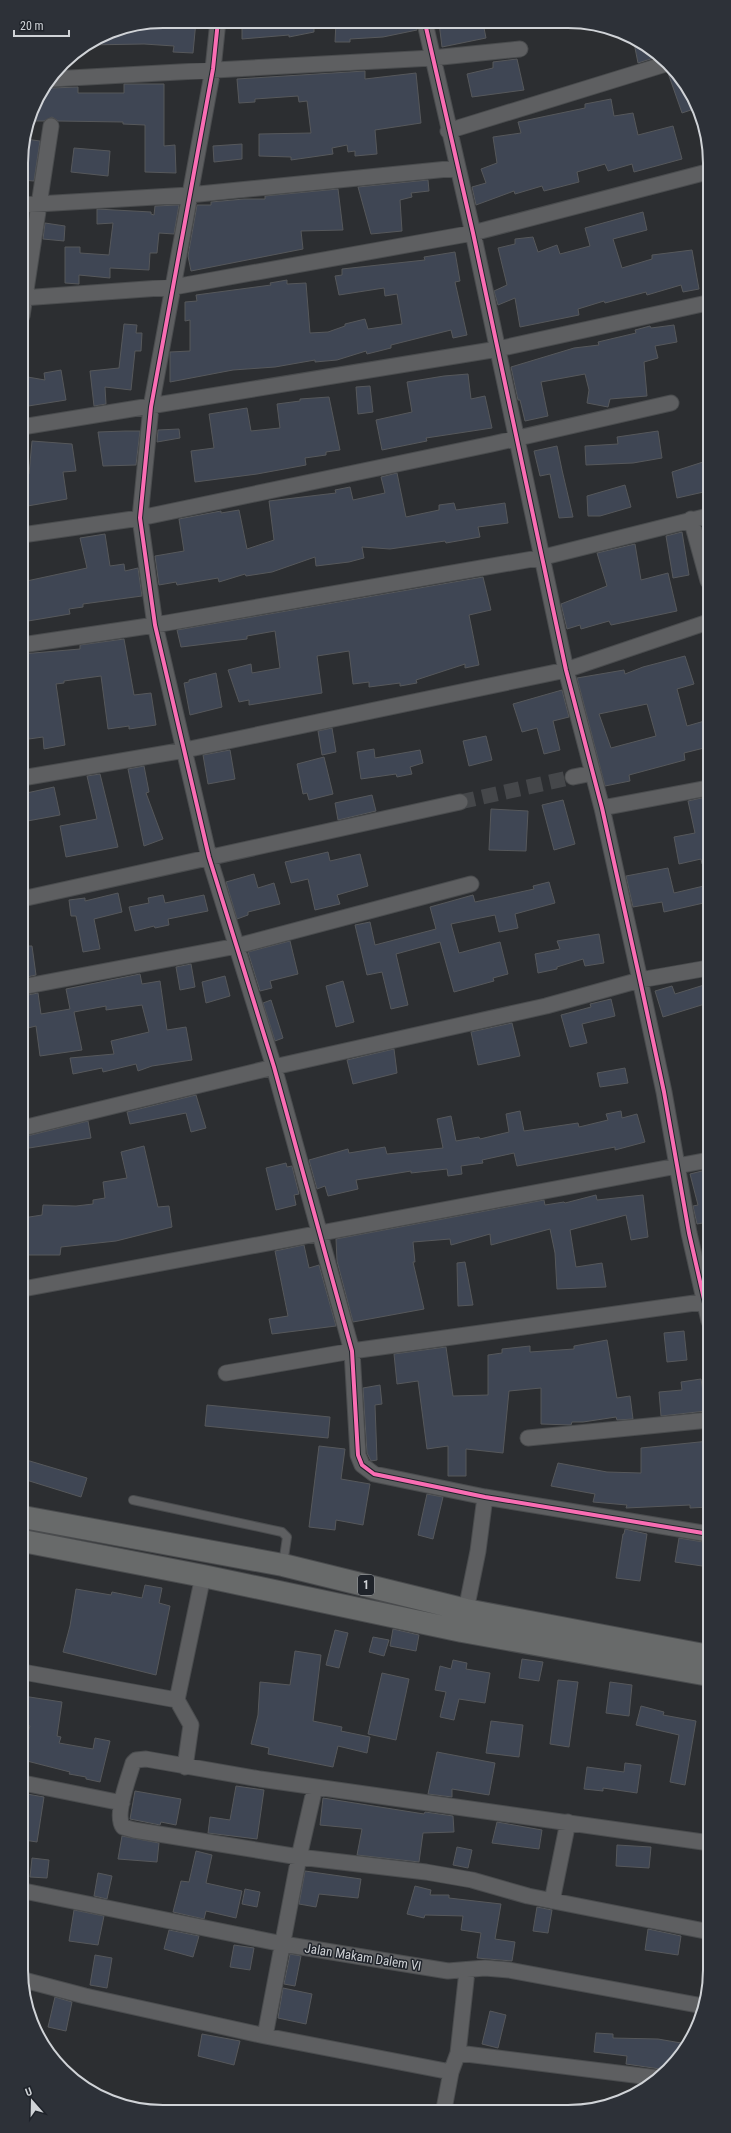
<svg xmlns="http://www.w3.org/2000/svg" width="731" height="2133" font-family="'Roboto Condensed',sans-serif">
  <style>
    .building { fill: #3f4654; stroke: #56585b; fill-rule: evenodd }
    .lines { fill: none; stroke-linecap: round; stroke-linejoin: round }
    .minor-tunnel { stroke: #45474a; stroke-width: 15; stroke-dasharray: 15 8; stroke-linecap: butt }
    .service-casing { stroke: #4a4c4e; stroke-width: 10 }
    .minor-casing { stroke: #4a4c4e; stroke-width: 17 }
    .trunk-casing { stroke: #4a4c4e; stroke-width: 24 }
    .service { stroke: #5e5f61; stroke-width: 8 }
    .minor { stroke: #5e5f61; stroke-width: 15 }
    .trunk { stroke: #686a6a; stroke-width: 22 }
    .cycleway-casing { stroke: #1f232a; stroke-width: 6 }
    .cycleway { stroke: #f96db3; stroke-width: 4 }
    .labels { text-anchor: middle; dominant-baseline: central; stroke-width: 3; stroke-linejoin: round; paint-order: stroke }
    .shield { fill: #1f232a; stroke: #9b9ea3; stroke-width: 1 }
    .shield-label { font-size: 12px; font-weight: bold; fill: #d0d3d7 }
    .street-label { font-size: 13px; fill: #d0d3d7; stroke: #1f232a }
    .rim { fill: none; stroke: #d0d3d7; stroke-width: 2 }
  </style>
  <rect width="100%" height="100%" fill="#2c2e31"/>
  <path class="building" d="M163,21H196L193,53L173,52L174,46L144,44L87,45L109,32Z
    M242,22H314V32L289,37V35L242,39Z
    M336,22L416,23L417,30L383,37L350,39V42H335Z
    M439,23H483L486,38L442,47Z
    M633,38L639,40L660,56L638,63Z
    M517,59L524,90L472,97L467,74L493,68V62Z
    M674,70L691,92L697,108L682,113L668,73Z
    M365,71V79L416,73L421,123L375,130L377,154L355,156V151L348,152L347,145L332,148L333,154L291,160V157L259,156V134L311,133L307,101L299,102L298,96L255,99V102L239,103L237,79Z
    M124,84H164V146L175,145L176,173L145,172V125L123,124V122L58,121L52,117L44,121H30L36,100L47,86L52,88L78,87V93H124Z
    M611,99L614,116L633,113L638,135L673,126L682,159L634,172L632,164L608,171L605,164L577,172L579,182L544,191L542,186L515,194L514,191L476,205L472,187L486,183L481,169L497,163L493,137L521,133L518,122L585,108V104Z
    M25,139L40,141L34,181L21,180V153Z
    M242,144V159L214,162L213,146Z
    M74,148L110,151L108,176L71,172Z
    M428,180L429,191L411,193L412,197L400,200L402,231L371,234L358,187Z
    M338,189L343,230L301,231L303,249L191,271L188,256L197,205H211V202L244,199H265V196Z
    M179,205L174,234L159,233L157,253H150L149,270L110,268V278L79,275V284L65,283V247H80V253L109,255L113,223L97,224V209L151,212V214L154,215L155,206Z
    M643,212L647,230L613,239L622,268L652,259V255L692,250L699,289L683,292L681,285L647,295L646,292L605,303L604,301L578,309L579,315L520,327L515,298L498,305L494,291L507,285L498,248L515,244V239L533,237L538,252L557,245L560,254L590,246L585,228Z
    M21,218L28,219L25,237H21Z
    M45,223L65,226L64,241L43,239Z
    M455,252L460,281L455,282L467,335L453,338L451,330L391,345V348L367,354L366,351L337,360L315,362V360L275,367L233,370L170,382V352L190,351V320L185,321V302L197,301L196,295L271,285L270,283L287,280V284L306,283L310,333L328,332L345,326V324L365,319L368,329L402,324L397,294L385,296L384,288L339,295L335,276L342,275V269L425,260L424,257Z
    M124,324L137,325L136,333H142L141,351H135L131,390L105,387L106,404L94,406L90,371L119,368Z
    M674,325L677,342L655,346L658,358L644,362L647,396L610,399L608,407L587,403L589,390L585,374L541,382L548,416L525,421L520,400H518L511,367L574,348L599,345L598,342L636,333L635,330L650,326L651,328Z
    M61,370L66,400L22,407V376L45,380L44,373Z
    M468,374L471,399L485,396L492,428L426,438L427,441L382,450L376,420L412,412L407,382L444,376Z
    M370,386L373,412L358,414L356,387Z
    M329,397L340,450L326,452V455L305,458L306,465L257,474L195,482L191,451L214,448L209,414L247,408L251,431L280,428L277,404L300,401V399Z
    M179,429L180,438L157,442L158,430Z
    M125,431H140L136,465L103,466L98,432Z
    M658,431L662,458L633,463L586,465L585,446L618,444L617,437Z
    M32,441L72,444L76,471L63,472L67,499L22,507V475L29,474Z
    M557,446L562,470L573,517L559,518L550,474L540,476L534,451Z
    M703,462L708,491L677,498L672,472Z
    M397,473L406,517L439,510V505L454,503L456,510L505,503L508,523L478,527L480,537L446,543L445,541L390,549L362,547L364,558L349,562L316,566L315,557L272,572L246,576L245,574L219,582L218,578L177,585L176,582L159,585L155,556L184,551L179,519L221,511V513L239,510L247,549L274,540L269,501L336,493L335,490L350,487L353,500L385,493L381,477Z
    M625,485L631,507L600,516H588L587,496Z
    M682,532L689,575L673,578L666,536Z
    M105,534L110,566L124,564L125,571L138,568L142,596L83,604V607L69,609L70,614L22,622V582L87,568L80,538Z
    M635,544L641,580L668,573L677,611L611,625L609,621L581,629L580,625L567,629L561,604L607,586L597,553Z
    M483,577L491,610L469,615L479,665L465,668V664L416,680L417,683L400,686V683L369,687V682L353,684L349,651L317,656L322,693L249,705V700L239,702L228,670L251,664L252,673L280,668L275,631L247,636V639L181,647L177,630Z
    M124,639L134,695L151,693L156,725L129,729V726L108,729L101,676L64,681V683L56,684L65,745L44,749L43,737L29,739L22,693V654L80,649V645Z
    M685,656L694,684L677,689L687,726L708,720V747L684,753L685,760L629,775L630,781L605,786L577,678L624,670L625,674L643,667ZM647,704L656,736L611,748L599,714Z
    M216,673L222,707L190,715L184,683L189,682V680Z
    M562,690L569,717L553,721L560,750L544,754L537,728L522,732L513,704Z
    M332,728L336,752L322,755L318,731Z
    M486,736L492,760L469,766L463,741Z
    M374,749L375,758L420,750L423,763L410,767L412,774L397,777L396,774L361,779L357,752Z
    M230,750L235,779L208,784L203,755Z
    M324,757L333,794L309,800L307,793L303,794L297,764Z
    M144,766L149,792L146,793L163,839L144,846L128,769Z
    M100,774L118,847L66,857L60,826L97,819L87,776Z
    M54,787L60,815L22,822V794Z
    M372,795L376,811L338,820L335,803Z
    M706,797L708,806V863L702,864L701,859L679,864L674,837L695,833L688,801Z
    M563,800L575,844L554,850L542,805Z
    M491,809L528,811L526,851L489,850Z
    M328,852L330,861L360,854L368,886L337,895L340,904L315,910L308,879L291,883L285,862Z
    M668,868L674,893L708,885V902L664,912L662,902L633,907L626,876Z
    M254,874L258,888L274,883L280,904L248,912V915L237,919L226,882Z
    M549,882L555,903L515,914L518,928L499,932L495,915L451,924L459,953L500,942L508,974L493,978L494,981L454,992L440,942L396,954L408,1005L391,1009L382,972L367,975L355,925L370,922L375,945L436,929L430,907L473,895L475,902L534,889L533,886Z
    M118,893L122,912L94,919L100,949L83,952L76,916H71L69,900L85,898V901Z
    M163,895L165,903L204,895L208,911L168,919L169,925L155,928L154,926L135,931L129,907L149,903L148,898Z
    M599,934L604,963L585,966L583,959L557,967V969L538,973L535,954L560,949L557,941Z
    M290,941L298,974L270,981L272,988L260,991L248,952Z
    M22,946H32L36,975L22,978Z
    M191,964L195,987L180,990L176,967Z
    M140,974L142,984L160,981L167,1030L186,1027L192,1060L152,1066L138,1071L136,1064L103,1072L102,1068L73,1074L70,1058L114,1054L111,1041L149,1032L142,1005L106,1010V1006L74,1012L82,1050L40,1056L36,1026L28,1028L23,996L38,993L41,1014L70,1009L66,989Z
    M225,976L230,996L206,1003L202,982Z
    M343,981L354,1022L336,1027L326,986Z
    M704,985L708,1003L663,1017L655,991L672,986L675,994Z
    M611,999L615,1016L582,1024L587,1043L570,1047L561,1015L591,1007L590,1004Z
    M271,1000L283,1038L275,1041L263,1003Z
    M512,1023L520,1056L478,1065L471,1032Z
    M394,1049L397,1073L353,1084L347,1060Z
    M625,1068L628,1083L600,1087L597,1073Z
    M196,1095L206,1128L191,1132L186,1113L130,1124L127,1112Z
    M520,1111L524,1131L578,1123L579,1127L608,1120L606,1114L621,1111L622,1118L637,1114L645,1142L615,1150V1147L517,1166L514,1153L482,1160L483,1163L461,1166L462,1174L448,1176L447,1169L411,1173V1171L356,1180L358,1189L328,1196L325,1186L317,1189L309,1160L348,1149L349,1153L385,1147L387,1154L443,1148L437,1119L451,1116L456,1141L479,1137L480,1139L509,1132L506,1114Z
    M88,1121L91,1138L23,1149V1137Z
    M144,1146L158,1207L169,1206L172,1227L116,1241L61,1247L60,1255H23V1218L42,1215L43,1205L76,1206L93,1204V1200L105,1198L103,1182L127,1178L121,1152Z
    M286,1163L287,1167L292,1166L299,1194L294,1195L296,1205L276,1210L266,1168Z
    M706,1170L709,1180V1226L704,1227L703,1223L697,1224L693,1206L698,1205L690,1174Z
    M596,1195L597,1200L643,1195L648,1237L631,1240L626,1215L570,1230L576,1267L602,1263L606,1287L557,1289L555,1253L550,1229L491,1245L490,1234L451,1245L450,1239L413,1242L415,1262H413L424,1309L353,1322L337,1261L336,1239L544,1200L545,1205L564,1202L565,1203Z
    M304,1245L309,1268L319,1265L336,1326L272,1334L269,1319L288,1316L275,1251Z
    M465,1262L473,1305L458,1306L457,1263Z
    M684,1331L687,1360L667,1362L664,1333Z
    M607,1340L617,1398L630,1396L633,1419L617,1420L616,1417L583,1422H572L571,1425L541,1424V1388L509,1391L503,1453L466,1449V1476H448V1446L427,1449L418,1381L397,1384L394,1354L446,1347L453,1396L488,1395V1355L502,1353V1349L530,1346V1352L574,1349V1346Z
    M701,1379L706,1411L661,1416L659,1392L682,1390L681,1382Z
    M380,1385L382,1404L375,1405L377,1460L371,1461L367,1453L363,1388Z
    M207,1405L330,1417L328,1438L205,1426Z
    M709,1441V1507L690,1508V1505L626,1508L627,1505L593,1502L595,1494L551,1486L558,1463L607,1472L641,1473V1448Z
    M319,1446L345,1449L341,1479L370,1484L363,1525L336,1520L335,1530L309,1527Z
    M23,1459L87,1478L81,1497L23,1479Z
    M427,1494L443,1497L433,1539L418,1535Z
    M625,1529L647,1534L640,1581L616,1578L623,1534H624Z
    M679,1538L709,1543V1567L675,1562Z
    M145,1585L162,1588L159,1603L170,1606L156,1675L63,1652L70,1626L76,1589L111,1595L112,1592L142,1598Z
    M393,1629L419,1635L416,1651L390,1646Z
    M335,1630L348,1633L339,1668L326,1665Z
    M373,1637L389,1640L384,1656L369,1652Z
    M295,1651L321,1655L313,1721L342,1727L341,1731L370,1737L367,1753L338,1746L333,1767L268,1754L269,1748L251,1744L258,1715L260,1682L290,1685Z
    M522,1659L543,1662L539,1681L519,1678Z
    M453,1660L467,1663L466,1669L490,1673L485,1703L459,1699L454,1720L440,1717L446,1692L435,1690L440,1666L451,1669Z
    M382,1673L409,1679L396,1740L368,1734Z
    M558,1680L578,1682L569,1747L550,1744Z
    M610,1682L632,1685L629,1716L606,1713Z
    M23,1696L62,1702L57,1736L61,1737L59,1743L93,1749L95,1738L110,1741L100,1782L86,1779V1777L69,1774L70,1772L23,1760V1749L30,1726L23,1724Z
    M641,1706L664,1712L663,1715L696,1721L685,1785L670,1782L679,1735L636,1725Z
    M491,1721L523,1725L519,1757L486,1753Z
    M437,1752L495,1763L489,1795L452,1789V1797L428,1794Z
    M625,1763L641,1765L637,1793L603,1788V1791L584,1789L587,1767L624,1772Z
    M236,1786L264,1790L257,1839L208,1833L210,1817L230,1820Z
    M135,1791L181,1799L176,1825L161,1822L160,1825L130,1819Z
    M27,1794L44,1797L37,1842L24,1840V1819Z
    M323,1798L424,1814L425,1812L453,1816L454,1832L423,1833L419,1862L357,1855L362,1829L320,1825Z
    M497,1822L542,1830L539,1849L492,1843Z
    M122,1836L159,1843L157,1862L118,1859Z
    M617,1845L651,1847L649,1868L616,1866Z
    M457,1847L472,1850L468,1868L453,1865Z
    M196,1851L212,1855L206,1883L242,1891L236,1918L206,1911L204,1919L173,1912L181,1881L189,1882Z
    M32,1858L49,1860L47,1878L30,1877Z
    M305,1871L361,1879L358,1898L319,1894L316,1907L299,1904Z
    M98,1873L112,1876L107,1899L94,1896Z
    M415,1886L431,1890L430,1895H449V1898L501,1904L495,1939L515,1942L512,1961L477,1958L481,1933L461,1930L463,1916L425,1915L424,1918L407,1914Z
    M245,1889L260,1892L257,1907L242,1904Z
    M537,1907L552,1910L548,1933L533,1931Z
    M74,1910L104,1916L98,1945L69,1941Z
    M648,1929L681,1936L678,1955L645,1950Z
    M169,1930L199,1936L193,1957L164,1949Z
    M234,1945L254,1948L250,1970L230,1967Z
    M290,1954L301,1956L295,1986L284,1984Z
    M95,1955L112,1958L107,1988L90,1985Z
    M283,1988L312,1994L306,2024L278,2018Z
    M55,1997L72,2002L66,2031L48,2027Z
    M490,2011L506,2015L498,2048L482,2044Z
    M596,2033L613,2034V2038L658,2039L687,2044L675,2063L667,2070L626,2064L627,2056L594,2052Z
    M202,2034L240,2041L234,2065L198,2056Z"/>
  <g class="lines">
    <path class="minor-tunnel" d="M460,802L573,777"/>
    <defs>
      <path id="service" d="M133,1500L282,1532L287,1537L283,1564"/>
      <path id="minor" d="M218,21L213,69L151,407L140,518L155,625L209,857L274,1067L352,1351L358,1455L362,1465L374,1474L485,1497L709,1534
        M425,23L473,233L566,670L602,808L640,980L664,1092L689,1233L709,1321
        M52,79L432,58L520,49
        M448,131L669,63
        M21,205L189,195L458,168
        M22,298L174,287L473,233L707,172
        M22,316L51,126
        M22,427L498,349L707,303
        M691,519L708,581
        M22,535L140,518L492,444L671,403
        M22,645L155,625L544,557L708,516
        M573,777L593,773
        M22,778L185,750L566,670L708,622
        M602,808L708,788
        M22,899L460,802
        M22,987L237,946L471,884
        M23,1128L274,1067L546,1006L640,980L708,968
        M23,1289L709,1160
        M226,1373L352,1351L709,1301
        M528,1438L709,1420
        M466,1610L478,1551L485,1497
        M23,1672L177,1700L191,1725L185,1767
        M177,1700L203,1576
        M23,1783L122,1803
        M710,1843L260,1779L146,1759L136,1760L133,1763C129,1777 114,1815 123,1827L134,1830L299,1857L426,1872L472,1880L528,1896L710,1932
        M24,1891L283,1944L448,1971L485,1968L509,1970L703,2006
        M552,1901L568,1822
        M24,1980L85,1996L265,2036L451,2072L458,2053L658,2078
        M265,2036L299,1857L315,1787
        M458,2053L467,1971
        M444,2109L451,2072"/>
      <path id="trunk" d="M23,1517L283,1565L466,1610L709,1656
        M23,1541L203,1576L462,1631L709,1675"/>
    </defs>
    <use href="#service" class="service-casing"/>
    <use href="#minor" class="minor-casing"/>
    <use href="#trunk" class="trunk-casing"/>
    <use href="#service" class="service"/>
    <use href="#minor" class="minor"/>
    <use href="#trunk" class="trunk"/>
    <defs>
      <path id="cycleway" d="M218,21L213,69L151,407L140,518L155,625L209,857L274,1067L352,1351L358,1455L362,1465L374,1474L485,1497L709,1534
        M425,23L473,233L566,670L602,808L640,980L664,1092L689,1233L709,1321"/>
    </defs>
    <use href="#cycleway" class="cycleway-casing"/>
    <use href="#cycleway" class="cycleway"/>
  </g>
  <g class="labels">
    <rect class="shield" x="358" y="1575" width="16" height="20" rx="3"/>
    <g class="shield-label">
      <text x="366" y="1585">1</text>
    </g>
    <g class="street-label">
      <text transform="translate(363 1957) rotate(9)">Jalan Makam Dalem VI</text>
    </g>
  </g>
  <path d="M0 0H731V2133H0ZM163 28H568A135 135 0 0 1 703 163V1970A135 135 0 0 1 568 2105H163A135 135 0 0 1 28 1970V163A135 135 0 0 1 163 28Z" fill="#2d3138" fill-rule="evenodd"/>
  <path class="rim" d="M163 28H568A135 135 0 0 1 703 163V1970A135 135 0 0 1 568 2105H163A135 135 0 0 1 28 1970V163A135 135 0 0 1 163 28Z"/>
  <g transform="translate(32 2101) rotate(340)" stroke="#1f232a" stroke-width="3" paint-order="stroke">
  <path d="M0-3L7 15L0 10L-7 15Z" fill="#d0d3d7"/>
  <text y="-6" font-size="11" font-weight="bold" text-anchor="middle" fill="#d0d3d7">U</text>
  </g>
  <path d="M14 30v6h55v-6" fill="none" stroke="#d0d3d7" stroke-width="2"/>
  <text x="20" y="30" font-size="12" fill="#d0d3d7" stroke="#1f232a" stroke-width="3" paint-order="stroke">20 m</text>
</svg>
